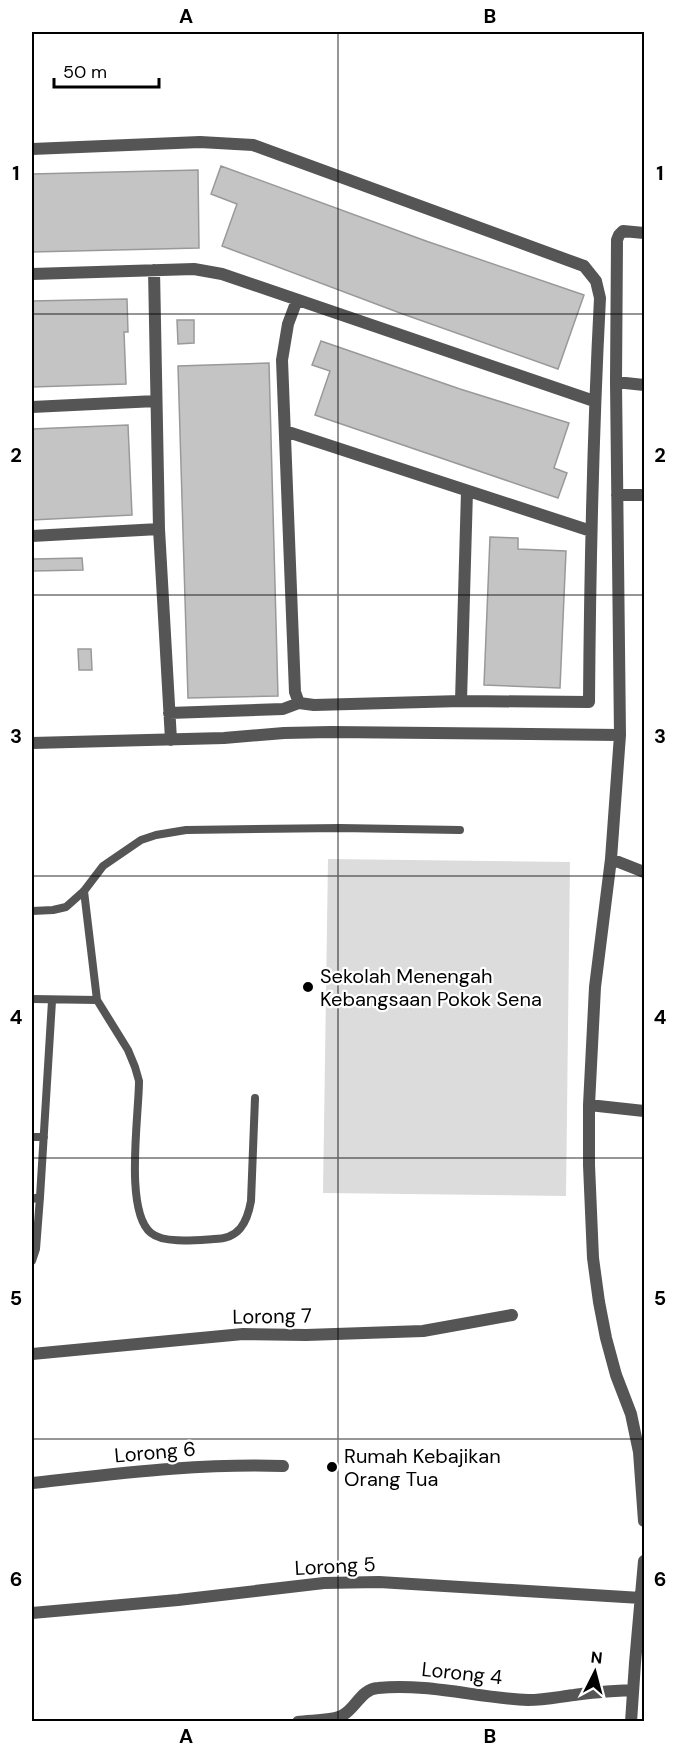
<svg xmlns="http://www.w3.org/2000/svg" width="676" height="1753" font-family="'DM Sans',sans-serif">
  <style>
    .green { fill: #dcdcdc }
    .building { fill: #c4c4c4; stroke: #999; stroke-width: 1.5 }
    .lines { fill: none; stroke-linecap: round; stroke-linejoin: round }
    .service { stroke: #555; stroke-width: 8 }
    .minor { stroke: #555; stroke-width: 12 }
    .grid { fill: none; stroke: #000; stroke-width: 1.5; stroke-opacity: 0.55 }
    .poi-dot { fill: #000; stroke: #fff; stroke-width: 2 }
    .labels { text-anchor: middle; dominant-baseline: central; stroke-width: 4.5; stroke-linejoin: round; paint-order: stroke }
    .poi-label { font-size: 20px; fill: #000; stroke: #fff; text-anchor: start }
    .street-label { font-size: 20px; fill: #000; stroke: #fff }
    .neatline { fill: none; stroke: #000; stroke-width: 2 }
    .grid-label { font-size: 20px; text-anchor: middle; font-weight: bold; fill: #000 }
  </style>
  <rect width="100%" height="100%" fill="#fff"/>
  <path class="green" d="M328,859L570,862L566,1196L323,1193Z"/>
  <path class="building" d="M221,166L426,241L584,295L558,369L400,313L222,246L237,204L211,194Z
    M198,170L199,248L32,252V174Z
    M127,299L128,332H124L126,384L32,387V301Z
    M177,320H194V343L178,344Z
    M321,341L460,389L569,423L554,468L567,473L558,498L315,415L330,371L312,365Z
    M269,363L278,696L188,698L178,366Z
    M128,425L132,515L32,520V429Z
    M490,537L518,538V549L566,551L560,688L484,685Z
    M82,558L83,570L33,571V559Z
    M78,649H91L92,670H79Z"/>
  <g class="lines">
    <path class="service" d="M84,891L97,1000L128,1050L135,1067L139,1081C139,1115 124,1211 151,1233C164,1244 198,1240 214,1239C239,1239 247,1223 251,1201L255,1098
      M32,911L53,910L66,907L84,891L103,866L141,840L156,835L186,830L340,828L460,830
      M32,999L97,1000
      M32,1137H44
      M32,1199L40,1197L52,1001
      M32,1261L36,1249L40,1197"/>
    <path class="minor" d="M32,149L200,142L253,145L584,266L596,281L600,298C593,432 590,567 589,702L461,701
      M644,233L623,231L619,235L617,240L616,382L620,735L611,859L595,987L589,1105V1165L593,1258L599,1302L606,1338L616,1375L631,1414L639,1452L644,1521
      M154,270L159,529L171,740
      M32,274L194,269L222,274L594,401
      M297,300L288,324L282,360L295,692L299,703L314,705L461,701L467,491
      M616,382L644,385
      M32,407L156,401
      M285,431L591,531
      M617,495H644
      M32,536L159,529
      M169,713L283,709L299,703
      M32,743L224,738L284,733L331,732L620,735
      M611,859L644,872
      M589,1105L644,1111
      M32,1354L243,1334L306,1335L423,1331L512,1315
      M32,1483C115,1474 199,1463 283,1466
      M32,1613L178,1600L324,1583L379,1582L641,1598
      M298,1722C310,1720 334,1721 343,1715C356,1708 361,1689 378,1688C429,1683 478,1698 528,1700C544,1700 558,1697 574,1695C594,1692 613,1691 633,1690
      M631,1722L635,1663L644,1561"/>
  </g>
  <path class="grid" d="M338,32V1722M32,314H644M32,595H644M32,876H644M32,1158H644M32,1439H644"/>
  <g class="poi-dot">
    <circle cx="308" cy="987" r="6"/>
    <circle cx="332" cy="1467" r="6"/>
  </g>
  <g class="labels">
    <g class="poi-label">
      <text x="320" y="976">Sekolah Menengah<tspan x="320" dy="23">Kebangsaan Pokok Sena</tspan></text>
      <text x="344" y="1456">Rumah Kebajikan<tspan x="344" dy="23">Orang Tua</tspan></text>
    </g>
    <g class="street-label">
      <text transform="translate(272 1316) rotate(-1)">Lorong 7</text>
      <text transform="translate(155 1452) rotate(-5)">Lorong 6</text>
      <text transform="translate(335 1566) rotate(-3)">Lorong 5</text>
      <text transform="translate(462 1673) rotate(6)">Lorong 4</text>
    </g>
  </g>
  <rect width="676" height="1753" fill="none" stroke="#ffffff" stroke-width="66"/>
  <g transform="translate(595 1672) rotate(6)" stroke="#ffffff" stroke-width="4.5" paint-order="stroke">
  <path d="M0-4.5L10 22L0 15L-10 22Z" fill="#000000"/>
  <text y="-9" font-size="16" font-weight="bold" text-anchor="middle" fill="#000000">N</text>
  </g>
  <path d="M54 78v9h105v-9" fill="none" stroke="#000000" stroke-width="3"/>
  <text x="63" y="78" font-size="18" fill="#000000" stroke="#ffffff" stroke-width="4.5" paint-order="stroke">50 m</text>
  <rect x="33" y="33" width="610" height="1687" class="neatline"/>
  <g class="grid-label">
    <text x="186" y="23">A</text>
    <text x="490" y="23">B</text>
    <text x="16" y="180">1</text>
    <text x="660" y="180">1</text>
    <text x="16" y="462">2</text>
    <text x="660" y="462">2</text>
    <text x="16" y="743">3</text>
    <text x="660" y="743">3</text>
    <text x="16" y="1024">4</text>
    <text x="660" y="1024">4</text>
    <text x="16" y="1305">5</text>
    <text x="660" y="1305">5</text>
    <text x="16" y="1586">6</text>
    <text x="660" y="1586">6</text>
    <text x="186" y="1743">A</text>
    <text x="490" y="1743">B</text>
  </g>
</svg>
